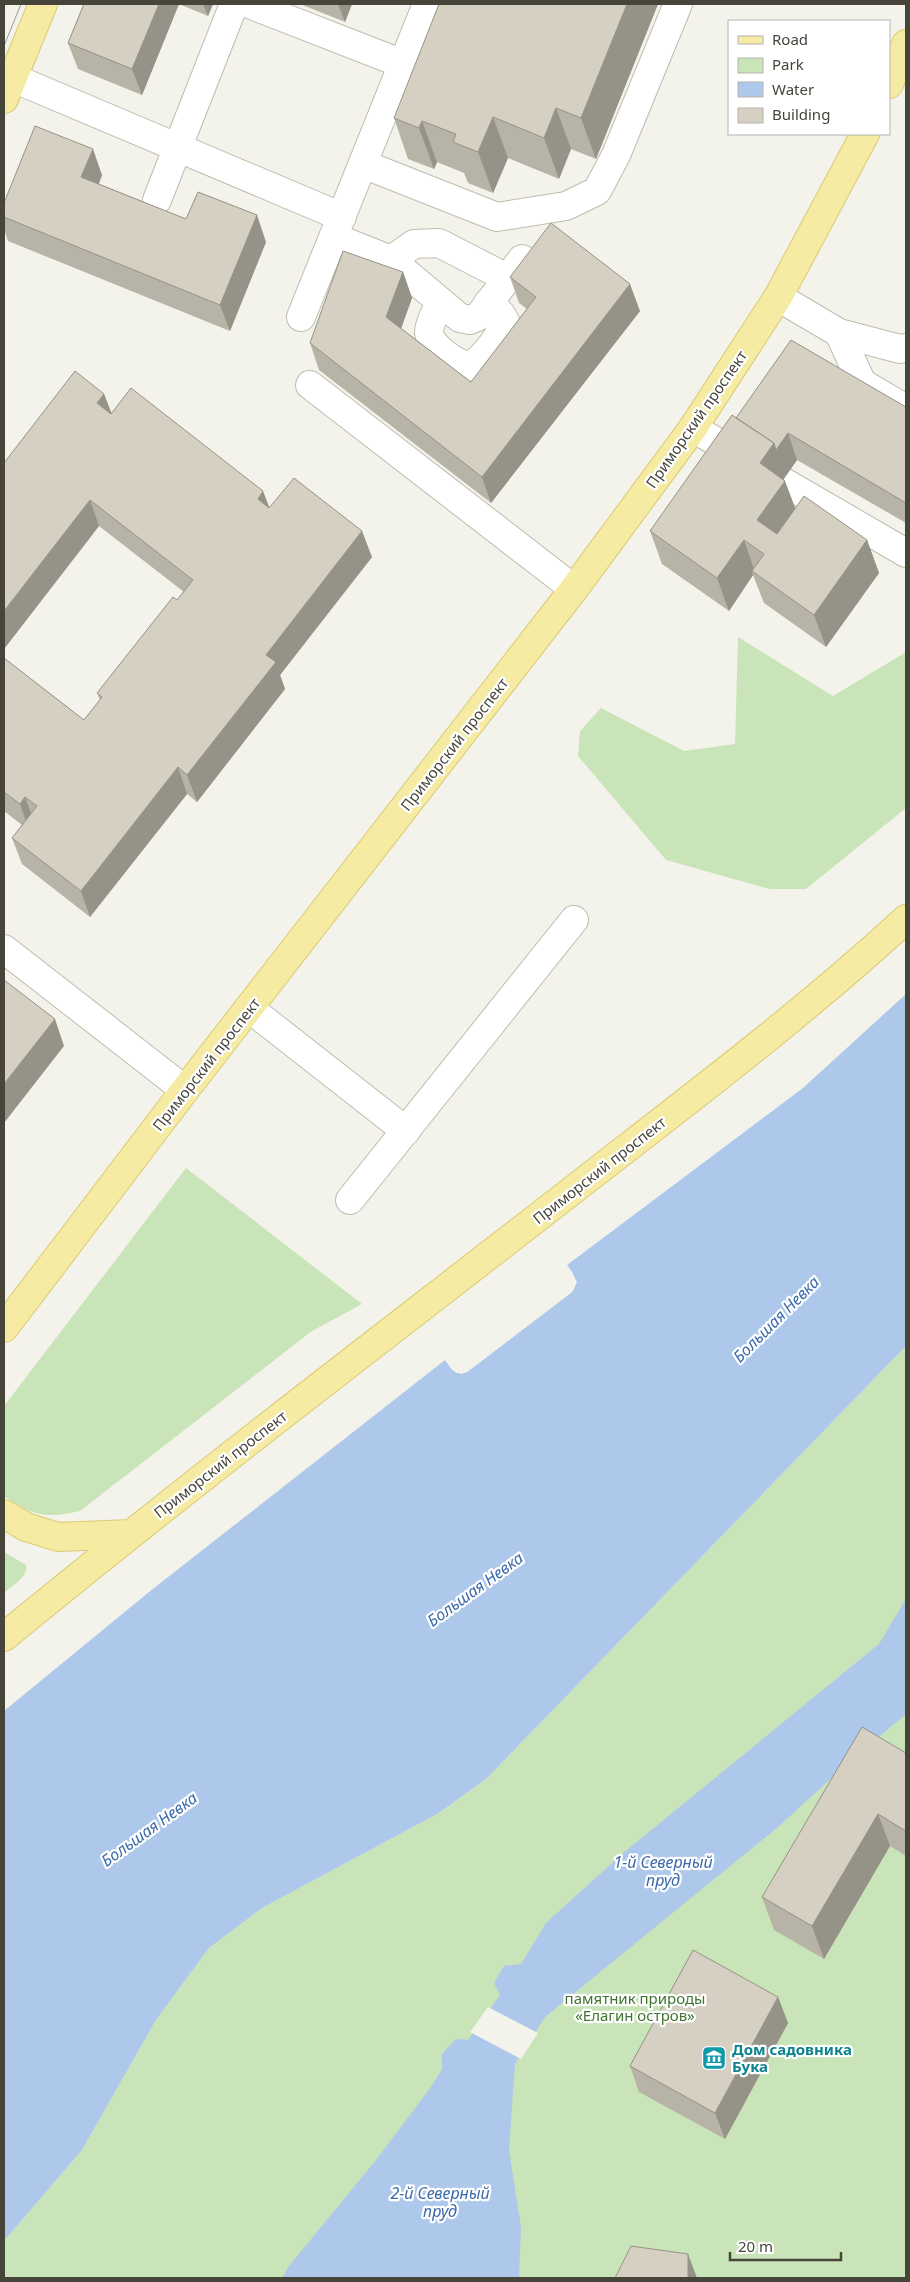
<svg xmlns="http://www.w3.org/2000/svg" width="910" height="2282" font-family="'Noto Sans',sans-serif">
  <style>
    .green { fill: #c9e4b8 }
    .water { fill: #adc8ea }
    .pier { fill: #f4f3eb }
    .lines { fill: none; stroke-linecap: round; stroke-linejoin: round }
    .minor-casing { stroke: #bfbcae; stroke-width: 30 }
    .major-casing { stroke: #dacb73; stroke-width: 30 }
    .minor { stroke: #fff; stroke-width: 28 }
    .major { stroke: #f5eba2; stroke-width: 28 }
    .tram { stroke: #989898; stroke-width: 1 }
    .wall { fill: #b7b3a6 }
    .shaded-wall { fill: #959287 }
    .building { fill: #d5d0c1; stroke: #959287 }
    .labels { text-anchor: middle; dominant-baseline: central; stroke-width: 4.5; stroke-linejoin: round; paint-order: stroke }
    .street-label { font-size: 15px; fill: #474439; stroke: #fff }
    .park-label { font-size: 15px; fill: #407531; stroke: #fff }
    .culture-label { font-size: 15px; font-weight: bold; fill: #0d838f; stroke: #fff; text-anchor: start }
    .water-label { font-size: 16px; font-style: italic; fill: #3b6aaa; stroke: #fff }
  </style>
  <rect width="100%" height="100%" fill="#f4f3eb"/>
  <path class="green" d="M738,637L833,696L906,652V808L806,889H769L666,860L578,756L580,731L601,708L684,751L735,744Z
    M186,1168L362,1304L312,1331L80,1511C44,1519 35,1516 4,1496V1406Z
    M906,1346V2278H4V2241L82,2150L156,2020L209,1948L262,1908L439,1813L486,1779Z
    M4,1552L26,1565C28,1578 13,1585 4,1593Z"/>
  <path class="water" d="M906,994V1346L486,1779L439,1813L262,1908L209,1948L156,2020L82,2150L4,2241V1711L149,1592L445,1360L456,1373L467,1372L572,1292C579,1282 574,1274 567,1265L803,1088Z
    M906,1599V1714L848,1763L777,1828L545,2017L515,2064L509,2150L521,2227L519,2278H282L289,2266L376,2160L431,2087L442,2069V2054L456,2039L468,2040L500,1995L494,1983L504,1966L521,1964L546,1923L622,1854L879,1644Z"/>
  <path class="pier" d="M567,1265L577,1282L572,1292L467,1372L461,1374L452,1370L445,1360L447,1358L458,1371L465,1370L570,1290L574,1282L565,1267Z
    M488,2007L538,2033L521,2059L470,2032Z"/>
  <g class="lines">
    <defs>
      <path id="minor" d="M249,4L403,64
        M13,78L342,217
        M363,164L497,217L566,206L597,191L616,155L678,4
        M157,200L234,4
        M333,237L391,260L460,318L470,320L479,316L522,259
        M391,260L414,244L439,243L507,278
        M778,297L839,333L900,349L906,348
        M440,302C437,310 429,323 429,332C430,347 456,363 469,367C484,358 500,337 505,321L500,313L488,303
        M301,317L427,4
        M839,333L862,383L906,409
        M310,385L574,589
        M693,428L739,455
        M782,481L906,553
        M4,949L185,1090
        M249,1008L406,1131
        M350,1200L574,920"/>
      <path id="major" d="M889,84L906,44
        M4,99L43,4
        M4,1328L185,1090L574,589L693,428L778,297L865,134
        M4,1514L26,1527L58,1537L130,1534
        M4,1637C195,1480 392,1331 587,1179C695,1095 805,1012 906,919"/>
    </defs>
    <use href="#minor" class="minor-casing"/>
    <use href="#major" class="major-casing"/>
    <use href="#minor" class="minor"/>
    <use href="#major" class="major"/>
    <path class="tram" d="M4,46L21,4"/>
  </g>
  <path class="wall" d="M84,4H213L208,16L179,4L142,95L78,69L68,43Z
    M300,4H352L345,22Z
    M658,4L596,159L571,149L559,179L508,158L493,193L468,183L464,173L437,162L434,169L408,159L394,118Z
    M102,175L99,184L186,219L266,242L230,331L8,241L4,229V203Z
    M403,272L412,298L401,328L471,382L527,309L519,303L510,277L640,311L491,503L319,370L310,343Z
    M104,394L112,414L270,508L372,557L280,675L285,689L197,802L187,794L90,917L22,864L12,838L22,825L4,811V658L84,720L100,700L97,693L184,592L99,526L4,649Z
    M906,407V523L797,460L783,479L795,508L867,540L879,573L826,647L764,603L753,575L729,611L662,564L650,531L736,418Z
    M906,1753V1856L890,1846L824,1959L774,1930L762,1897Z
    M778,1997L788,2023L725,2139L639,2092L630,2066Z"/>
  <path class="shaded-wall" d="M159,4H179L142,95L132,69Z
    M203,4H213L208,16Z
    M338,4H352L345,22Z
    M627,4H658L596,159L581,118Z
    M556,108L571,149L559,179L544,138Z
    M493,117L508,158L493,193L478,152Z
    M422,121L437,162L434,169L419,128Z
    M93,149L102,175L91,203L81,177Z
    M257,215L266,242L230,331L220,305Z
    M403,272L412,298L396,343L386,317Z
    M630,284L640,311L491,503L482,477Z
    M104,394L114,420L97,403Z
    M788,433L797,460L786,476L776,450Z
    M774,443L786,476L772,496L760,463Z
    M785,481L797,513L769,552L757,520Z
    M263,491L273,517L258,499Z
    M90,500L99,526L4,649V611Z
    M362,531L372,557L280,675L285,689L197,802L187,775L266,655Z
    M744,540L755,572L752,571L753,575L729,611L717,578Z
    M867,540L879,573L826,647L814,615Z
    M178,767L187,794L90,917L81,891Z
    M25,797L35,823L29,830L20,804Z
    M55,1019L64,1046L4,1123V1084Z
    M878,1814L890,1846L824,1959L812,1926Z
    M778,1997L788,2023L725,2139L715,2113Z
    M688,2254L697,2278H688Z"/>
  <path class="building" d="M84,4H159L132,69L68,43Z
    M439,4H627L581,118L556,108L544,138L493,117L478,152L453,142L456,134L422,121L419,128L394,118Z
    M35,126L93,149L81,177L186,219L198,192L257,215L220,305L4,217V203Z
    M551,223L630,284L482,477L310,343L343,251L403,272L386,317L471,382L536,297L510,277Z
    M791,340L906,407V503L788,433L776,450L774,443L736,418Z
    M75,371L104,394L97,403L111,414L131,388L263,491L258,499L269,508L294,478L362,531L266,655L276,662L187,775L178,767L81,891L12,838L37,806L25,797L20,804L4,792V658L84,720L102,697L97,693L173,597L177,600L193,580L90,500L4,611V463Z
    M732,415L774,443L760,463L785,481L757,520L777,534L804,496L867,540L814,615L752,571L764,554L744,540L717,578L650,531Z
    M4,980L55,1019L4,1084Z
    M862,1727L906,1753V1831L878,1814L812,1926L762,1897Z
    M693,1950L778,1997L715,2113L630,2066Z
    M631,2246L688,2254V2278H615Z"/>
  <defs>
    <symbol id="museum-square" viewBox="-11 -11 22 22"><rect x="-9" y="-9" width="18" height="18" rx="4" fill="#0f9aa8" stroke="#fff"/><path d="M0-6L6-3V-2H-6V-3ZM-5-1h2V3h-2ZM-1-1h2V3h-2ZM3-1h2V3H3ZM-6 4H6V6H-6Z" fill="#fff"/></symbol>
  </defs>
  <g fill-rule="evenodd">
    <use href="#museum-square" x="700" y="2044" width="28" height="28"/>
  </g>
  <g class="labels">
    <g class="street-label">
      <text transform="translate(696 419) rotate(-55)">Приморский проспект</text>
      <text transform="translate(454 744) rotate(-52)">Приморский проспект</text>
      <text transform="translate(206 1064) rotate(-52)">Приморский проспект</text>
      <text transform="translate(599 1170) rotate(-38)">Приморский проспект</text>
      <text transform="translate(220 1464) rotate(-38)">Приморский проспект</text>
    </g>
    <g class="park-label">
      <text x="635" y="1998">памятник природы<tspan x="635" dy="17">«Елагин остров»</tspan></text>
    </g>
    <g class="culture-label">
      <text x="732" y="2049">Дом садовника<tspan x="732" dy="17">Бука</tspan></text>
    </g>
    <g class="water-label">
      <text transform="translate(776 1319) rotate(-45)">Большая Невка</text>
      <text transform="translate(475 1589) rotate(-36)">Большая Невка</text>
      <text transform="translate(149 1829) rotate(-36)">Большая Невка</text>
      <text x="663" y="1862">1-й Северный<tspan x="663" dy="18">пруд</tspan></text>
      <text x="440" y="2193">2-й Северный<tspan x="440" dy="18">пруд</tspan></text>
    </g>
  </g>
  <rect width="910" height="2282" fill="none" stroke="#474439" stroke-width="10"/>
  <rect x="728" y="20" width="162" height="115" fill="#ffffff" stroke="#b5b4b0"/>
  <rect x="738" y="36" width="25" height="8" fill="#f5eba2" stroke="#b5b4b0"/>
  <text x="772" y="45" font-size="15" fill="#474439">Road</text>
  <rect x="738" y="58" width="25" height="15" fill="#c9e4b8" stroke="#b5b4b0"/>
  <text x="772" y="70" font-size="15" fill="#474439">Park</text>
  <rect x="738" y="82" width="25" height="15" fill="#adc8ea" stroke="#b5b4b0"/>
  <text x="772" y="95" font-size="15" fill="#474439">Water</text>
  <rect x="738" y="108" width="25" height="15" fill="#d5d0c1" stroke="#b5b4b0"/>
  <text x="772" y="120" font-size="15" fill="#474439">Building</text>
  <path d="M730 2252v8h111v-8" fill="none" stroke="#474439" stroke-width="2.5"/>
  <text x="738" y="2252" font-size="15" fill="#474439" stroke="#ffffff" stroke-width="4" paint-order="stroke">20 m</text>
</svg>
